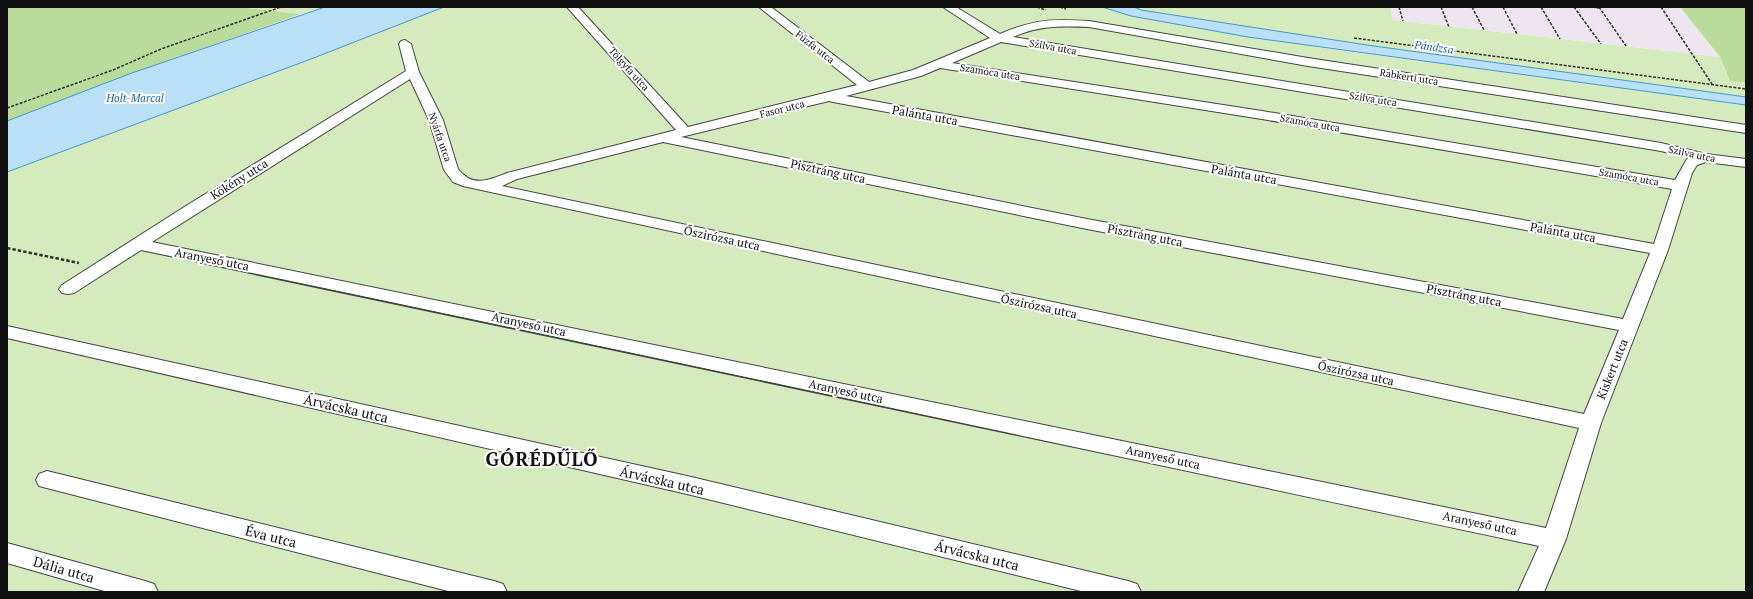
<svg xmlns="http://www.w3.org/2000/svg" width="1753" height="599" font-family="'PT Serif',serif">
  <style>
    .industrial { fill: #eee6ef }
    .green { fill: #d5ebbd }
    .forest { fill: #b9dc9c }
    .water { fill: #b9e0f7; stroke: #3f96cf }
    .lines { fill: none; stroke-linecap: round; stroke-linejoin: round }
    .street-casing { stroke: #444; stroke-width: 2 }
    .path-far1 { stroke: #333; stroke-width: 1.5; stroke-dasharray: 3 1.5; stroke-linecap: butt }
    .path { stroke: #333; stroke-width: 2.5; stroke-dasharray: 3.5 2; stroke-linecap: butt }
    .street { fill: #fff; fill-rule: evenodd }
    .labels { text-anchor: middle; dominant-baseline: central; stroke-width: 4; stroke-linejoin: round; paint-order: stroke }
    .far-street-label { font-size: 10px; fill: #111; stroke: #fff }
    .far-water-label { font-size: 11px; font-style: italic; fill: #1768a6; stroke: #fff }
    .street-label { font-size: 12px; fill: #111; stroke: #fff }
    .near-street-label { font-size: 14px; fill: #111; stroke: #fff }
    .near-district-label { font-size: 19px; font-weight: bold; letter-spacing: 1px; fill: #111; stroke: #fff }
  </style>
  <rect width="100%" height="100%" fill="#fffdf5"/>
  <path class="industrial" d="M1390,7H1680L1720,57L1393,20Z"/>
  <path class="green" d="M239,7H325L301,14Z
    M444,7H1102L1131,16L1323,48L1746,105V592H7V172L311,59Z
    M1134,7H1390L1393,20L1720,57L1730,81L1746,83V97L1367,45L1141,10Z"/>
  <path class="forest" d="M7,7H239L301,14L129,74L7,121Z
    M1680,7H1746V83L1730,81L1720,57Z"/>
  <path class="water" d="M325,7H444L311,59L7,172V121L129,74Z
    M1102,7H1134L1141,10L1367,45L1746,97V105L1248,37L1131,16Z"/>
  <g class="lines">
    <defs>
      <path id="street" d="M567,7H578L688,127L857,85L759,7H771L869,82L913,70L990,38L943,7H956L1000,34C1035,19 1052,19 1089,21L1308,58L1746,125V133L1308,66L1089,27C1060,26 1040,25 1013,37L1661,143L1706,154L1746,159V167L1706,162L1697,165L1692,173L1668,250L1601,423L1566,539L1544,592H1518L1539,546C1073,447 607,346 141,250L74,293L68,294L62,293L59,289L62,285L189,204L406,71L399,44L401,41L405,40L411,44L419,72L443,120L458,169C473,188 489,180 507,173L676,130ZM1001,42L1661,151L1689,158L1687,159L1675,180L1262,111L952,63ZM940,68L1262,119L1672,189L1654,244L846,96L921,76ZM410,79L429,120L444,170L453,182L463,186L1579,428L1546,528L152,242ZM829,101L833,102L1650,253L1623,319L1087,219L681,137ZM663,142L1087,229L1619,330L1584,414L502,186L517,179Z
        M7,326L687,476L1128,581L1137,584L1141,592H1085L687,494L7,338Z
        M47,471L494,581L503,584L507,592H452L39,486L36,480L39,474Z
        M7,543L145,581L154,584L158,592H108L7,563Z"/>
    </defs>
    <use href="#street" class="street-casing"/>
    <path class="path-far1" d="M1037,7L1046,10
      M1060,7L1066,9
      M1399,7L1403,21
      M1441,7L1449,27
      M1472,7L1484,30
      M1503,7L1517,34
      M1541,7L1560,39
      M1574,7L1601,44
      M1592,7L1599,8
      M1599,7L1626,46
      M1661,7L1712,84
      M1354,38L1746,89
      M7,108L113,70L161,49L281,7"/>
    <path class="path" d="M7,248L79,263"/>
    <use href="#street" class="street"/>
  </g>
  <g class="labels">
    <g class="far-street-label">
      <text transform="translate(815 47) rotate(38)">Fűzfa utca</text>
      <text transform="translate(1053 47) rotate(10)">Szilva utca</text>
      <text transform="translate(629 69) rotate(48)">Tölgyfa utca</text>
      <text transform="translate(990 72) rotate(9)">Szamóca utca</text>
      <text transform="translate(1409 77) rotate(9)">Rabkerti utca</text>
      <text transform="translate(1373 99) rotate(9)">Szilva utca</text>
      <text transform="translate(782 109) rotate(-14)">Fasor utca</text>
      <text transform="translate(1310 123) rotate(10)">Szamóca utca</text>
      <text transform="translate(440 137) rotate(71)">Nyárfa utca</text>
      <text transform="translate(1692 154) rotate(12)">Szilva utca</text>
      <text transform="translate(1629 177) rotate(10)">Szamóca utca</text>
    </g>
    <g class="far-water-label">
      <text transform="translate(1434 47) rotate(8)">Pándzsa</text>
      <text x="135" y="98">Holt-Marcal</text>
    </g>
    <g class="street-label">
      <text transform="translate(925 115) rotate(10)">Palánta utca</text>
      <text transform="translate(828 171) rotate(12)">Pisztráng utca</text>
      <text transform="translate(1244 174) rotate(10)">Palánta utca</text>
      <text transform="translate(239 179) rotate(-32)">Kökény utca</text>
      <text transform="translate(1563 232) rotate(10)">Palánta utca</text>
      <text transform="translate(1145 235) rotate(11)">Pisztráng utca</text>
      <text transform="translate(722 238) rotate(12)">Őszirózsa utca</text>
      <text transform="translate(212 259) rotate(11)">Aranyeső utca</text>
      <text transform="translate(1464 295) rotate(11)">Pisztráng utca</text>
      <text transform="translate(1039 306) rotate(12)">Őszirózsa utca</text>
      <text transform="translate(529 324) rotate(12)">Aranyeső utca</text>
      <text transform="translate(1612 369) rotate(-68)">Kiskert utca</text>
      <text transform="translate(1356 373) rotate(12)">Őszirózsa utca</text>
      <text transform="translate(846 391) rotate(12)">Aranyeső utca</text>
      <text transform="translate(1163 457) rotate(12)">Aranyeső utca</text>
      <text transform="translate(1480 523) rotate(12)">Aranyeső utca</text>
    </g>
    <g class="near-street-label">
      <text transform="translate(346 408) rotate(13)">Árvácska utca</text>
      <text transform="translate(662 480) rotate(13)">Árvácska utca</text>
      <text transform="translate(271 536) rotate(14)">Éva utca</text>
      <text transform="translate(977 555) rotate(14)">Árvácska utca</text>
      <text transform="translate(64 569) rotate(16)">Dália utca</text>
    </g>
    <g class="near-district-label">
      <text x="542" y="458">GÓRÉDŰLŐ</text>
    </g>
  </g>
  <rect width="1753" height="599" fill="none" stroke="#111111" stroke-width="16"/>
</svg>
